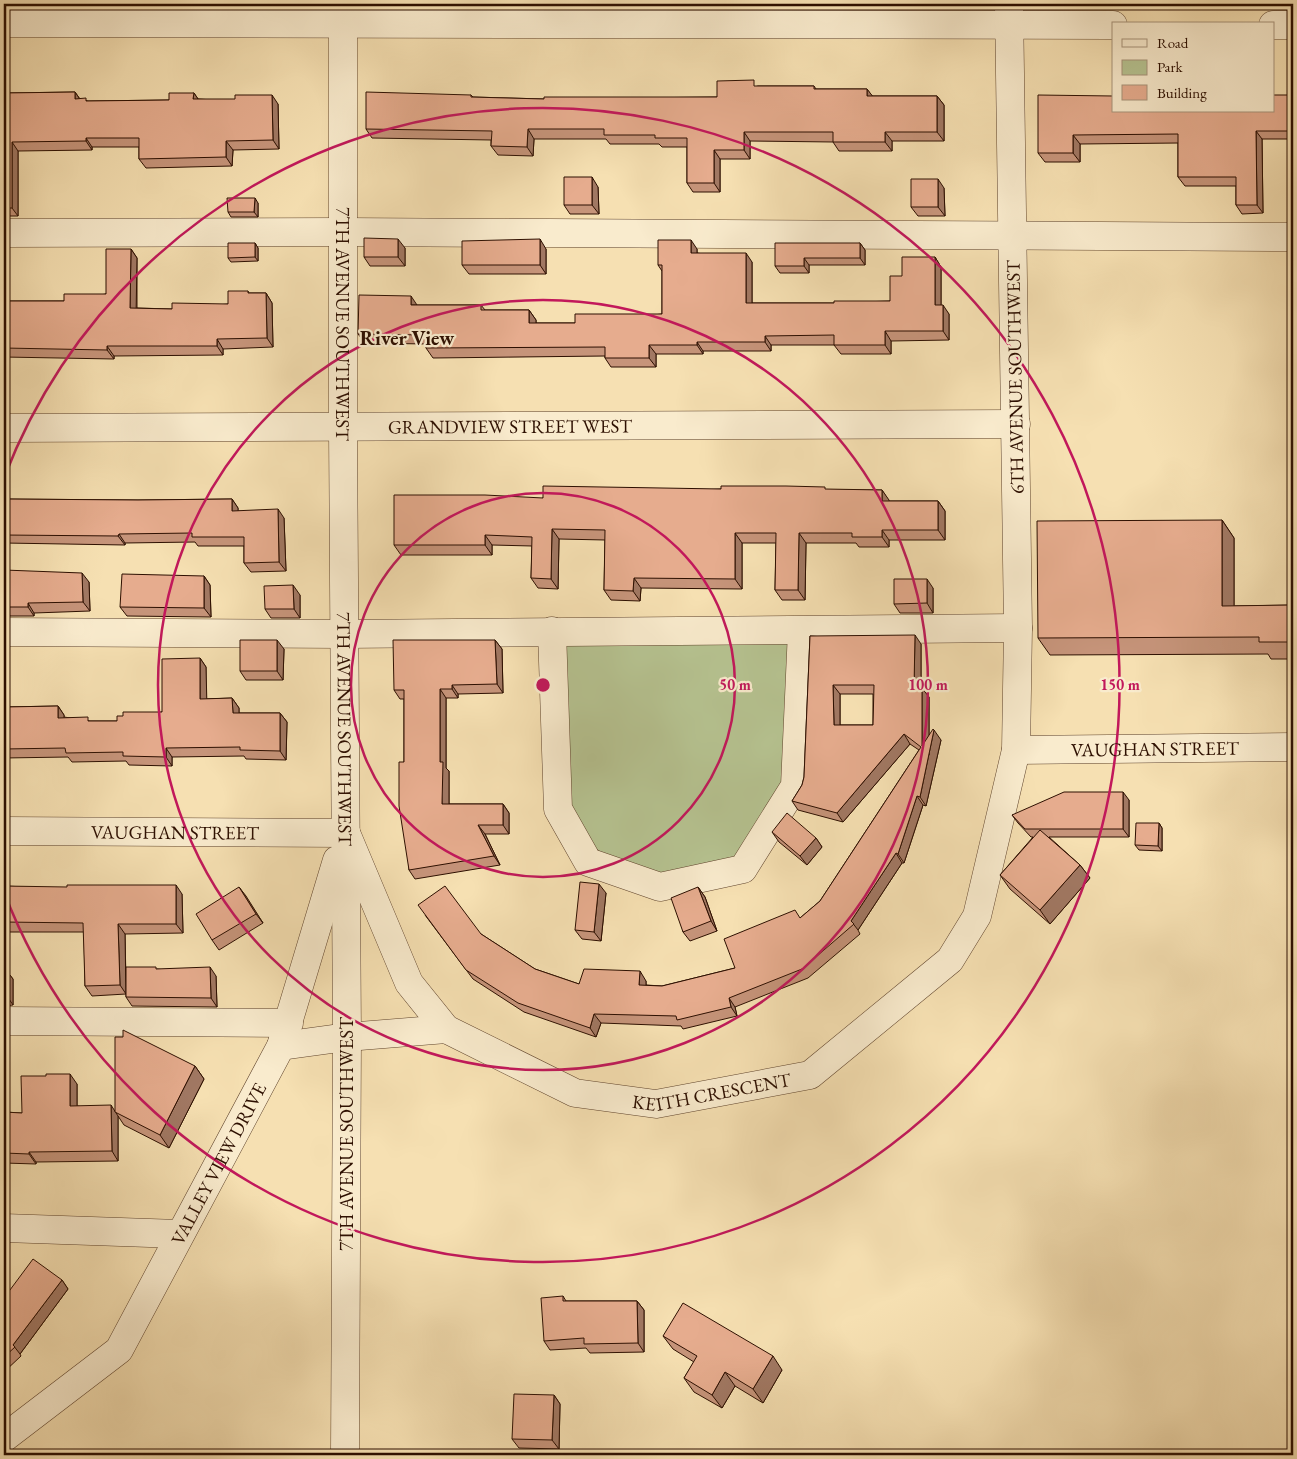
<svg xmlns="http://www.w3.org/2000/svg" width="1297" height="1459" font-family="'EB Garamond',serif">
  <style>
    .green { fill: #b6c391; stroke: #726948 }
    .lines { fill: none; stroke-linecap: round; stroke-linejoin: round }
    .minor-casing { stroke: #5f432c; stroke-width: 29 }
    .minor { stroke: #f9ebcd; stroke-width: 28 }
    .wall { fill: #c6947a; stroke: #2d0f00; fill-rule: evenodd }
    .shaded-wall { fill: #a17863; stroke: #2d0f00 }
    .building { fill: #e6ac8e; stroke: #2d0f00; fill-rule: evenodd }
    .ring { fill: none; stroke: #c2185b; stroke-width: 2.5 }
    .labels { text-anchor: middle; dominant-baseline: central; stroke-width: 4.5; stroke-linejoin: round; paint-order: stroke }
    .street-label { font-size: 19px; fill: #2d0f00; stroke: #f9ebcd }
    .neighbourhood-label { font-size: 20px; font-weight: bold; fill: #2d0f00; stroke: #f9ebcd }
    .centre { fill: #c2185b; stroke: #f9ebcd; stroke-width: 2.5 }
    .ring-label { font-size: 15px; text-anchor: middle; font-weight: bold; fill: #c2185b; stroke: #f9ebcd; stroke-width: 4.5; stroke-linejoin: round; paint-order: stroke }
  </style>
  <rect width="100%" height="100%" fill="#f6e0b2"/>
  <filter id="stains"><feTurbulence type="fractalNoise" baseFrequency=".004" numOctaves="4"/><feColorMatrix values="0 0 0 0 .2 0 0 0 0 .09 0 0 0 0 .02 0 0 0 .5 -.17"/></filter>
  <radialGradient id="worn" r=".72"><stop offset=".6" stop-color="#630" stop-opacity="0"/><stop offset="1" stop-color="#630" stop-opacity=".3"/></radialGradient>
  <path class="green" d="M790,636L792,765L780,806L730,862L672,877L613,863L585,839L568,799L565,637Z"/>
  <g class="lines">
    <defs>
      <g id="minor">
        <path id="s1" d="M343,4V427L347,1037L345,1455"/>
        <path d="M4,23L1113,25"/>
        <path d="M1273,25H1293"/>
        <path d="M4,233L343,232L1293,237"/>
        <path id="s2" d="M4,428L1016,424"/>
        <path d="M552,631L558,809L588,862L660,887L743,869L795,786L802,631"/>
        <path d="M4,632L344,634L1018,628"/>
        <path id="s3" d="M1016,750L1293,747"/>
        <path id="s4" d="M4,831L346,833"/>
        <path id="s5" d="M346,833L409,983L446,1029L575,1093L656,1104L810,1075L950,960L977,916L1016,750L1018,628L1009,4"/>
        <path d="M4,1021L289,1023"/>
        <path d="M281,1046L347,1037L446,1029"/>
        <path d="M4,1228L179,1234"/>
        <path id="s6" d="M4,1438L119,1350L281,1046L337,860"/>
      </g>
    </defs>
    <use href="#minor" class="minor-casing"/>
    <use href="#minor" class="minor"/>
  </g>
  <path class="wall" d="M758,86H814L816,89H867L872,96H937L944,105V141H892V151H839L833,142L750,141V159H720V192H693L687,183V147H662L659,144H610L606,139H534L533,156L498,155L491,146V140L372,138L366,129L471,95L473,97L544,99L717,97Z
    M75,92L80,99L88,101L169,100L194,93L198,99L278,104L279,149L233,150L232,166L146,168L139,159V147H92V150L18,151V216H4V93Z
    M1293,95V139H1262L1263,213L1242,214L1236,205V186H1185L1178,177V143L1080,144V162H1045L1038,153L1113,111Z
    M598,187L599,214H570L564,205Z
    M944,188L945,216H918L911,207Z
    M258,203V217H231L228,212Z
    M255,243L258,248V261L231,262L228,258Z
    M860,243L865,250V265H809V273H780L775,266Z
    M405,248V266H370L364,257Z
    M131,249L137,258V308L172,309L228,304L248,291L249,293H266L272,303L273,347L223,349V355L114,356V359L4,357V301H64L106,294Z
    M546,249V274H469L462,265Z
    M697,249V253L752,262V303H834L890,301L902,276L935,257L941,267V305L949,314V340L891,341V354H841L834,345H771V351H703V354H656V367H611L605,358V356L433,358L426,348V344L365,343L358,334L417,305H481L485,310H529L536,320V323H575L662,314V271L658,265Z
    M721,489L882,490L889,501H938L945,511V540H889V547H859L856,543H806L805,600H782L775,590L776,543H742V589L641,588L640,601L611,600L604,590L605,540L559,539L558,589L538,588L531,578L532,546L492,545V555H401L394,545L543,498Z
    M4,499L138,500L232,499L238,508V511L284,518L286,571L251,572L244,563V546H198L195,542L125,543V545L4,543Z
    M1222,520L1234,538V606L1293,605V659H1271L1268,654L1050,655L1038,638Z
    M204,576L210,585L211,617L127,616L120,607Z
    M89,582L90,611L34,613V616H10L4,607Z
    M933,588V613H900L894,604Z
    M300,595V618H271L265,609Z
    M810,636L921,644V688L929,697V736L941,740L926,806L923,805L904,863H902L858,930L860,934L808,978L735,1007L737,1016L683,1029L681,1026L601,1023L596,1037L524,1012L473,979L425,915L481,934L535,969L579,984L646,981V985L662,986L735,968L800,918L820,901L919,750L910,744L843,822L798,810L792,801L802,785L804,777ZM840,694H873V725H840Z
    M495,640L502,649L503,693L458,694V698H446V768L449,771V804H503L509,813V834H485L500,865L415,879L409,870L404,762V699H400L394,690Z
    M284,649L283,680H246L240,671Z
    M200,658L206,667V699L232,698L239,708V713H280L287,722L286,760L246,759L244,756L172,757V766L129,765L126,761L72,762L68,757L4,758V707L58,706L64,715V717L90,721H117L162,712Z
    M1129,800V837H1049L1080,865L1090,878L1050,924L1010,889L1000,875L1033,837H1031L1018,823L1012,815Z
    M1159,823L1162,828V851L1139,850L1135,845Z
    M772,832L816,838L822,847L807,865L779,842Z
    M4,886L182,894L183,933L125,934L126,982L157,969L216,976L217,1007L132,1006L126,997V994L92,996L85,986L84,932H4Z
    M239,887L263,923L219,950L212,940Z
    M698,887L705,897L717,931L690,941L683,932Z
    M606,893L601,941L582,939L575,930Z
    M4,970H6L13,979V1005L4,1006Z
    M195,1066L204,1079L169,1148L124,1125L118,1116V1161L36,1162V1164L4,1163V1112L22,1113L77,1084V1106L115,1112Z
    M62,1280L68,1289L20,1354L21,1356L4,1372V1298Z
    M563,1296L566,1301H637L644,1310V1352L590,1353L586,1348L550,1350L544,1341Z
    M663,1336L782,1370L763,1403L735,1386L722,1408L694,1392L684,1378L694,1362L673,1349Z
    M554,1395L560,1404L559,1449L519,1448L512,1439Z"/>
  <path class="shaded-wall" d="M867,89L874,98L867,96Z
    M75,92L81,101L75,99Z
    M194,93L200,102L193,99Z
    M272,95L278,104L279,149L273,140Z
    M937,96L944,105V141L937,132Z
    M528,129L534,139L533,156L527,147Z
    M1256,131L1262,139L1263,213L1257,205Z
    M744,132L750,141V159L744,150Z
    M885,132L892,141V151L885,142Z
    M1073,135L1080,144V162L1073,153Z
    M86,138L92,147V150L86,141Z
    M226,141L233,150L232,166L226,157Z
    M12,142L18,151V216L12,208Z
    M714,150L720,159V192L714,183Z
    M592,177L598,187L599,214L592,205Z
    M938,179L944,188L945,216L938,207Z
    M255,198L258,203V217L254,212Z
    M398,239L405,248V266L398,257Z
    M540,239L546,249V274L540,265Z
    M691,240L697,249V262L691,253Z
    M255,243L258,248V261L255,257Z
    M860,243L865,250V265L860,258Z
    M131,249L137,258L136,318L130,308Z
    M746,253L752,262V313L746,303Z
    M935,257L941,267V314L935,305Z
    M804,258L809,265V273L804,266Z
    M266,293L272,303L273,347L267,338Z
    M411,296L417,305H411Z
    M943,305L949,314V340L943,331Z
    M529,310L536,320V332L529,323Z
    M885,331L891,341V354L885,345Z
    M765,336L771,345V351L765,342Z
    M217,339L223,349V355L217,346Z
    M697,342L703,351V354L697,345Z
    M649,345L656,354V367L649,358Z
    M107,346L114,356V359L107,350Z
    M882,490L889,500V511L882,501Z
    M232,499L238,508V520L232,511Z
    M938,501L945,511V540L938,530Z
    M278,509L284,518L286,571L279,562Z
    M1222,520L1234,538V623L1222,606Z
    M552,529L559,539L558,589L551,579Z
    M882,530L889,540V547L882,537Z
    M735,533L742,543V589L735,579Z
    M799,533L806,543L805,600L798,590Z
    M119,534L125,543V545L118,536Z
    M485,535L492,545V555L485,545Z
    M82,573L89,582L90,611L83,602Z
    M204,576L210,585L211,617L204,608Z
    M634,578L641,588L640,601L633,591Z
    M927,579L933,588V613L927,603Z
    M293,585L300,595V618L294,609Z
    M28,603L34,613V616L28,607Z
    M915,635L921,644V697L914,688Z
    M277,640L284,649L283,680L277,671Z
    M495,640L502,649L503,693L497,684Z
    M200,658L206,667L207,708L200,699Z
    M452,685L458,694V698L452,689Z
    M833,685L840,694V734L834,725Z
    M922,688L929,697V755L922,746Z
    M440,689L446,698V768L449,771V813L442,804L440,762Z
    M232,698L239,708V722L233,713Z
    M58,706L64,715V727L58,718Z
    M280,713L287,722L286,760L280,751Z
    M934,730L941,740L926,806L920,797Z
    M904,734L910,744L843,822L837,813Z
    M166,748L172,757V766L166,757Z
    M1123,792L1129,800V837L1123,829Z
    M917,796L923,805L904,863L898,854Z
    M503,804L509,813V834L503,825Z
    M1159,823L1162,828V851L1158,846Z
    M478,825L485,834L500,865L494,856Z
    M816,838L822,847L807,865L800,856Z
    M896,853L902,863L858,930L851,921Z
    M1080,865L1090,878L1050,924L1040,910Z
    M599,884L606,893L601,941L594,932Z
    M176,885L182,894L183,933L176,924Z
    M239,887L246,896L263,923L256,914Z
    M698,887L705,897L717,931L711,921Z
    M118,924L125,934L126,994L120,985Z
    M210,967L216,976L217,1007L211,998Z
    M6,970L13,979V1005L7,996Z
    M640,971L646,981V994L639,985Z
    M729,998L735,1007L737,1016L731,1007Z
    M594,1014L601,1023L596,1037L590,1028Z
    M195,1066L204,1079L169,1148L160,1135Z
    M70,1074L77,1084V1116L70,1106Z
    M111,1105L118,1116V1161L112,1151Z
    M29,1152L36,1162V1164L29,1154Z
    M62,1280L68,1289L20,1354L13,1345Z
    M637,1301L644,1310V1352L638,1343Z
    M773,1356L782,1370L763,1403L753,1389Z
    M725,1372L735,1386L722,1408L712,1395Z
    M554,1395L560,1404L559,1449L552,1440Z"/>
  <path class="building" d="M754,80V86H814V89H867V96H937V132H885V142H833V132H744V150H714V183H687V138H655V135H604V129H528L527,147L491,146L492,131L366,129V92L471,95V97L544,99V97H717V81Z
    M75,92V99L86,98V101L169,100V93H194L193,99H235V95H272L273,140L226,141V157L139,159V138H86V141L12,142V208H4V93Z
    M1038,95L1113,96V111H1273V95H1293V131H1256L1257,205H1236V177H1178V134L1073,135V153H1038Z
    M564,177H592V205H564Z
    M911,179H938V207H911Z
    M227,198H255L254,212H228Z
    M364,238L398,239V257H364Z
    M540,239V265H462V241Z
    M658,240H691V253H746V303H834V301H890V276H902V257H935V305H943V331H885V345H834V335L765,336V342H697V345H649V358H605V347L426,348V335L358,334L359,295L411,296V305H481V310H529V323H575V314H662V265H658Z
    M228,243H255V257L228,258Z
    M775,243H860V258H804V266H775Z
    M106,249H131L130,308L172,309V303L228,304V291H248V293H266L267,338L217,339V346H107V350L4,348V301H64V294H106Z
    M543,486L721,489V486H786L825,487V489L882,490V501H938V530H882V537H852V533H799L798,590H775L776,533H735V579L634,578L633,591L604,590L605,530L552,529L551,579L531,578L532,537L485,535V545H394V495H485L543,498Z
    M4,499L138,500L232,499V511L278,509L279,562L244,563V537H192V533L119,534L118,536L4,535Z
    M1222,520V606L1293,605V642H1259V637L1038,638L1037,521Z
    M4,570L82,573L83,602L28,603V607H4Z
    M122,574L204,576V608L120,607Z
    M894,579H927V603L894,604Z
    M293,585L294,609H265L264,586Z
    M915,635L914,688H922V746L933,729L934,730L920,797L917,796L898,854L896,853L851,921L854,924L802,969L729,998L731,1007L677,1020L676,1016L594,1014L590,1028L518,1003L466,970L418,905L445,886L481,934L535,969L579,984L584,969L640,971L639,985L662,986L735,968L724,939L795,910L800,918L820,901L921,747L904,734L837,813L792,801L802,785L804,777L810,636ZM833,685H874L873,725H834Z
    M240,640H277V671H240Z
    M393,640H495L497,684L452,685V689H440V762H443L442,804H503V825H478L494,856L409,870L399,806V762H404V690H394Z
    M200,658V699L232,698L233,713H280V751L240,750V747L166,748V757L123,756V752L66,753L65,748L4,749V707L58,706V718L88,717V721H117V716H123V712H162V659Z
    M1064,792H1123V829H1025L1012,815Z
    M787,813L816,838L800,856L772,832Z
    M1136,823H1159L1158,846L1135,845Z
    M1040,830L1080,865L1040,910L1000,875Z
    M580,882L599,884L594,932L575,930Z
    M67,885H176V924H118L120,985L85,986L83,923L4,922V886L67,887Z
    M239,887L256,914L212,940L196,914Z
    M698,887L711,921L683,932L671,898Z
    M126,967H156V969L210,967L211,998L126,997Z
    M4,970H6L7,996H4Z
    M123,1030L195,1066L160,1135L115,1112V1037H123Z
    M46,1074H70V1106L111,1105L112,1151L29,1152V1154L4,1153V1112L22,1113L21,1076H46Z
    M33,1259L62,1280L13,1345L15,1347L4,1357V1298Z
    M563,1296V1301H637L638,1343L584,1344V1338L544,1341L541,1298Z
    M683,1303L773,1356L753,1389L725,1372L712,1395L684,1378L697,1356L663,1336Z
    M514,1394L554,1395L552,1440L512,1439Z"/>
  <g class="ring">
    <circle cx="543" cy="685" r="192"/>
    <circle cx="543" cy="685" r="385"/>
    <path d="M4 478A577 577 0 1 1 4 892"/>
  </g>
  <g class="labels">
    <g class="street-label">
      <text stroke="none"><textPath href="#s1" startOffset="320">7TH AVENUE SOUTHWEST</textPath></text>
      <text transform="translate(1015 377) rotate(-91)">6TH AVENUE SOUTHWEST</text>
      <text stroke="none"><textPath href="#s2" startOffset="506">GRANDVIEW STREET WEST</textPath></text>
      <text stroke="none"><textPath href="#s1" startOffset="725">7TH AVENUE SOUTHWEST</textPath></text>
      <text stroke="none"><textPath href="#s3" startOffset="139">VAUGHAN STREET</textPath></text>
      <text stroke="none"><textPath href="#s4" startOffset="171">VAUGHAN STREET</textPath></text>
      <text stroke="none"><textPath href="#s5" startOffset="504">KEITH CRESCENT</textPath></text>
      <text transform="translate(346 1134) rotate(-90)">7TH AVENUE SOUTHWEST</text>
      <text stroke="none"><textPath href="#s6" startOffset="356">VALLEY VIEW DRIVE</textPath></text>
    </g>
    <g class="neighbourhood-label">
      <text x="407" y="338">River View</text>
    </g>
  </g>
  <circle cx="543" cy="685" r="8" class="centre"/>
  <g class="ring-label">
    <text x="735" y="690">50 m</text>
    <text x="928" y="690">100 m</text>
    <text x="1120" y="690">150 m</text>
  </g>
  <rect width="1297" height="1459" fill="none" stroke="#f6e0b2" stroke-width="20"/>
  <rect x="5" y="5" width="1287" height="1449" fill="none" stroke="#2d0f00" stroke-width="2.5"/>
  <rect x="10" y="10" width="1277" height="1439" fill="none" stroke="#2d0f00"/>
  <rect x="1112" y="22" width="162" height="90" fill="#f9ebcd" stroke="#a7937b"/>
  <rect x="1122" y="39" width="25" height="8" fill="#f9ebcd" stroke="#a7937b"/>
  <text x="1157" y="48" font-size="15" fill="#2d0f00">Road</text>
  <rect x="1122" y="60" width="25" height="15" fill="#b6c391" stroke="#a7937b"/>
  <text x="1157" y="72" font-size="15" fill="#2d0f00">Park</text>
  <rect x="1122" y="85" width="25" height="15" fill="#e6ac8e" stroke="#a7937b"/>
  <text x="1157" y="98" font-size="15" fill="#2d0f00">Building</text>
  <rect width="100%" height="100%" filter="url(#stains)"/>
  <rect width="100%" height="100%" fill="url(#worn)"/>
</svg>
